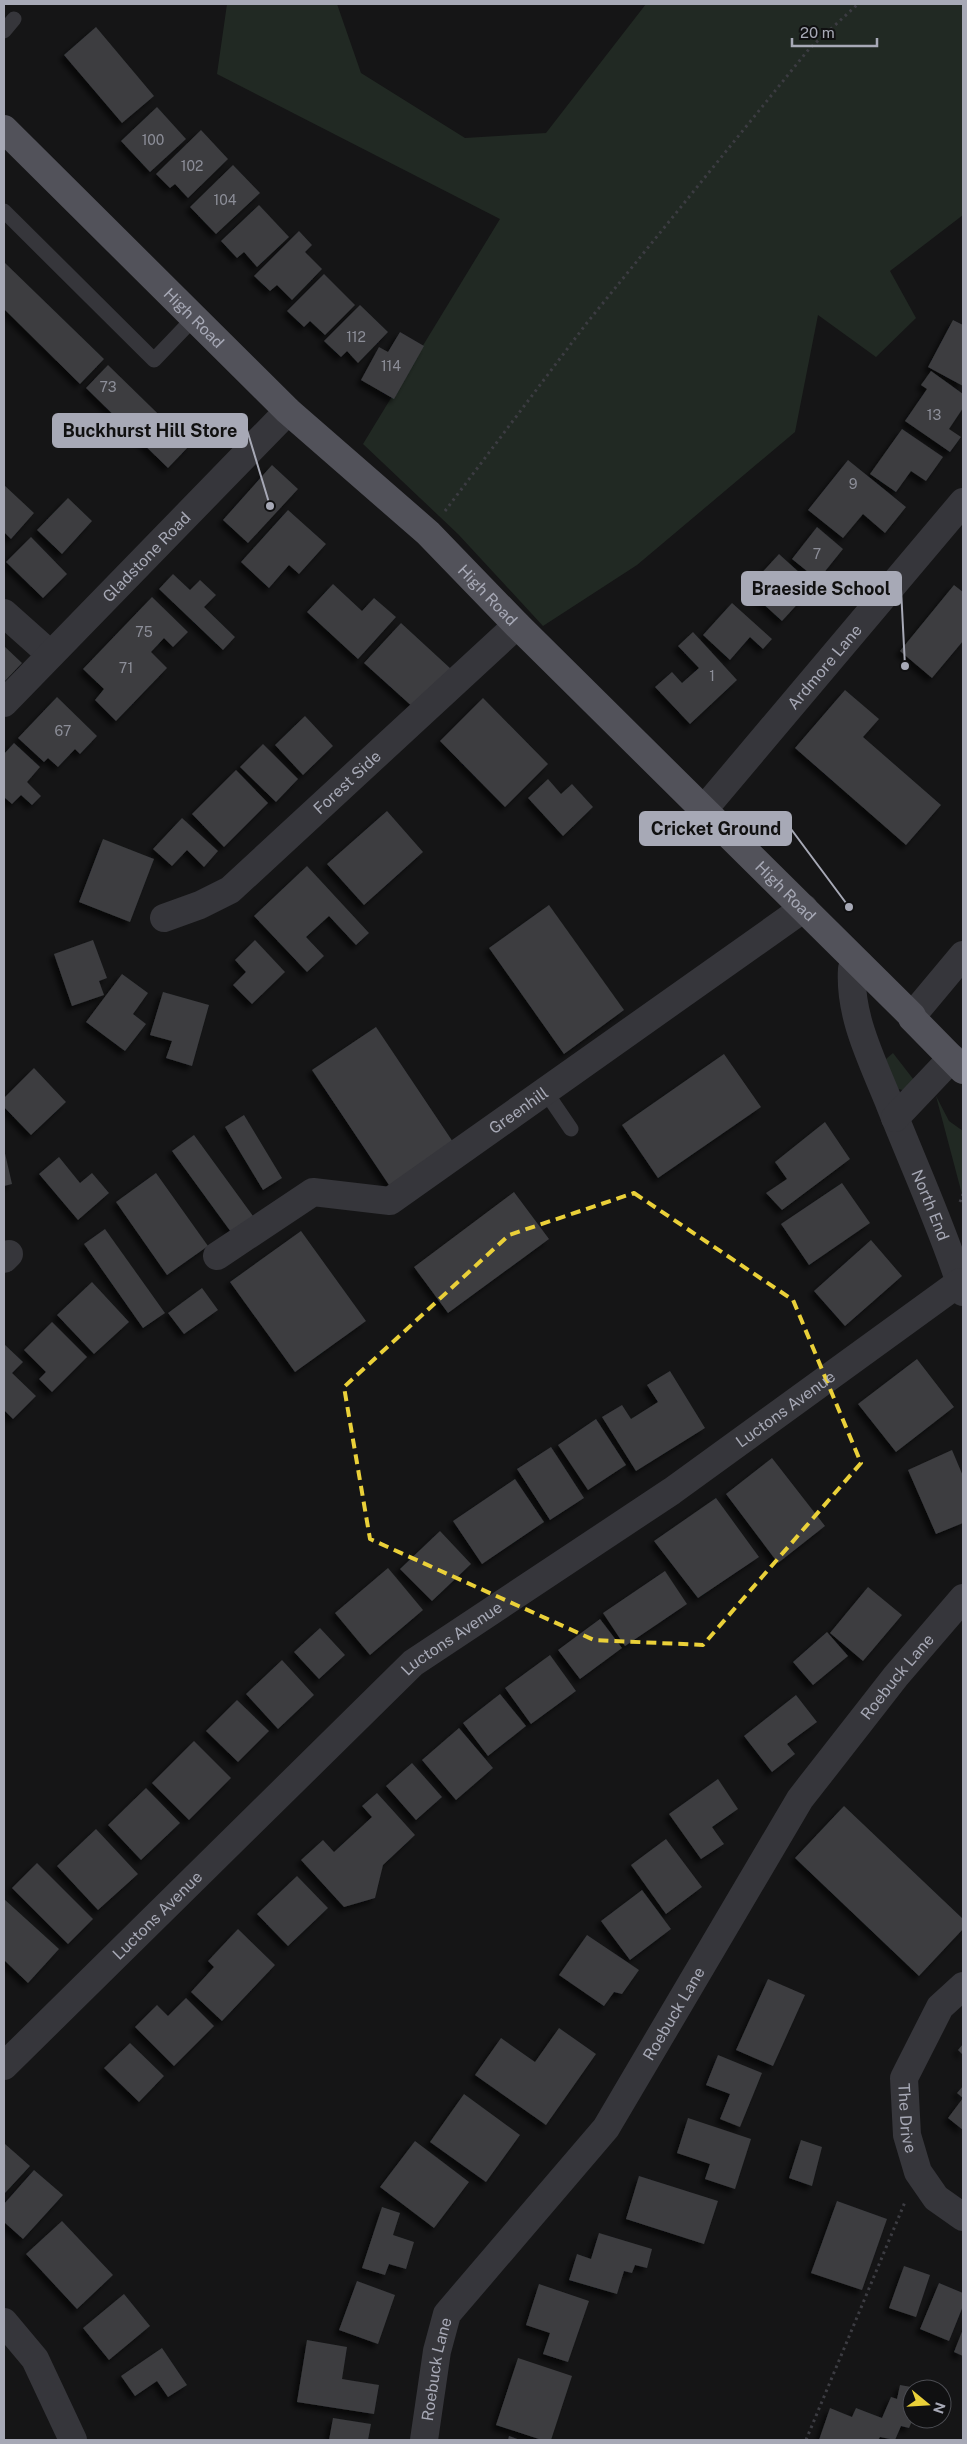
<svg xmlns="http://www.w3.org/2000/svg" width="967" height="2444" font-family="'Public Sans',sans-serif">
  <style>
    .green { fill: #212923 }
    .building { fill: #3c3d40; filter: url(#shadow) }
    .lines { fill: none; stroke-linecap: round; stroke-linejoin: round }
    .path { stroke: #3c3c42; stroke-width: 3; stroke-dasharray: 2.5 4; stroke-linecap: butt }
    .service { stroke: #36363b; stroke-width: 15 }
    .minor { stroke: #36363b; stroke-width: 28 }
    .primary { stroke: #52525a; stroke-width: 28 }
    .marked { fill: none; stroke: #ead039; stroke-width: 4; stroke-dasharray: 10 6; stroke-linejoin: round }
    .labels { text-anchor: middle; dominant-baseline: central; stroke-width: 4; stroke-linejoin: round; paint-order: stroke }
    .number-label { font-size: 14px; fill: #8c8e98 }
    .street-label { font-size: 16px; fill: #a7a9b6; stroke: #101011 }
    .leader { fill: none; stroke: #a7a9b6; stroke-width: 2 }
    .callout-dot { fill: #a7a9b6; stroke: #101011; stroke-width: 2 }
    .callout { fill: #a7a9b6; stroke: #a7a9b6; stroke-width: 2 }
    .callout-label { font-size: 18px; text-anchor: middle; font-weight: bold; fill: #111 }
  </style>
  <defs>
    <filter id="shadow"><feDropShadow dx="-4.5" dy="4.5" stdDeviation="2.5" flood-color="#0009"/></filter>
  </defs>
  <rect width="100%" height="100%" fill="#151516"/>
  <path class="green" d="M227,4H337L361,73L465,138L546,133L646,4H963V215L890,271L916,318L876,357L818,315L795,432L637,565L543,626L458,534L363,444L500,219L217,74Z
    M893,1053L917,1084L906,1091L895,1088L886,1059Z
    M936,1096L949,1121L963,1131V1198Z"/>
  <path class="building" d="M96,27L154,96L122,123L64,55Z
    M157,107L186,139L150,172L121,141Z
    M201,130L228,159L188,198L175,184L170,188L156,174Z
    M233,165L260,193L216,234L190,207Z
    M259,205L289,237L257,267L244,252L237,258L221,241Z
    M299,231L312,245L305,252L322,269L292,300L277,285L270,291L254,276Z
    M4,262L104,359L80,384L4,309Z
    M324,274L355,305L325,335L310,321L304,327L287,311Z
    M360,305L388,332L358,363L347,351L341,357L324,341Z
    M953,320L963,325V386L928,367Z
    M400,332L424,346L394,399L361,380L379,347L388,352Z
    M108,365L190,445L168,468L86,388Z
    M931,371L963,394V408L949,429L961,437L950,452L905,421L927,389L921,385Z
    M902,429L943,457L926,481L911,471L896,492L870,474Z
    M848,460L906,507L885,533L863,514L843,538L808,510Z
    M272,465L298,489L248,543L223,520Z
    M4,485L34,513L11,539L4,532Z
    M68,498L92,521L62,554L37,530Z
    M288,510L326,544L299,574L289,565L269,588L241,562Z
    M817,527L843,549L818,580L792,559Z
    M31,537L67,574L43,598L6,562Z
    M779,554L814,586L782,621L747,589Z
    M173,574L190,590L200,580L216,595L204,607L235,637L223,650L159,589Z
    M333,584L362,611L374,598L396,617L358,659L307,612Z
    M954,585L963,592V641L932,678L900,651Z
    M152,597L188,632L173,647L164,638L151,652L167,668L116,721L95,700L104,689L83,669Z
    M732,603L772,639L763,649L750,637L730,660L703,635Z
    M401,623L451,669L415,709L364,663Z
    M693,632L737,680L690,724L655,687L672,672L682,683L699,668L678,646Z
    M4,646L22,663L4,682Z
    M845,690L879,719L863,737L941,805L906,845L795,748Z
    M57,697L97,736L80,754L75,749L58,767L48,758L44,762L18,738Z
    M483,698L548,764L505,807L440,741Z
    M305,716L333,746L303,775L275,745Z
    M14,743L40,767L27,782L41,796L32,805L21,795L12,804L4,797V754Z
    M263,744L298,779L276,802L240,767Z
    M236,770L268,803L224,847L192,814Z
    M548,779L561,794L572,784L593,807L563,836L528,798Z
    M387,811L423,852L364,905L327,864Z
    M182,818L218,851L204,867L187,850L172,866L153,849Z
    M103,839L154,859L130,922L79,902Z
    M307,866L369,933L356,945L329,916L306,937L324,956L307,972L254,916Z
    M549,905L624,1010L564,1054L489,948Z
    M93,940L107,978L99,981L104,995L72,1006L54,954Z
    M255,940L285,972L252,1004L233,985L246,972L235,960Z
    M122,974L148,993L133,1014L146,1024L125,1051L86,1022Z
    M163,992L209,1005L192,1066L166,1058L172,1041L150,1035Z
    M376,1027L455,1145L391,1188L312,1070Z
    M724,1054L761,1107L658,1178L622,1125Z
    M34,1068L66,1102L31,1135L4,1107V1098Z
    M244,1115L282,1178L263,1190L225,1127Z
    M825,1122L850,1159L782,1210L766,1193L787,1179L775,1162Z
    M194,1135L253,1216L231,1232L172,1151Z
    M4,1149L12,1184L4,1186Z
    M59,1157L80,1183L92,1173L109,1193L78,1220L39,1174Z
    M156,1173L208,1246L167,1275L116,1202Z
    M842,1183L870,1223L809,1265L781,1224Z
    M514,1192L549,1239L448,1313L414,1267Z
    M105,1229L165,1313L143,1328L84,1244Z
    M301,1231L366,1321L295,1372L230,1282Z
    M871,1240L902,1276L845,1326L814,1291Z
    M92,1282L129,1322L94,1354L57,1315Z
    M202,1288L218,1310L184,1334L168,1313Z
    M52,1322L87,1357L52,1392L39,1379L46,1372L24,1350Z
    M4,1344L23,1362L12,1373L36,1396L13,1419L4,1410Z
    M917,1359L954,1407L896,1452L858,1404Z
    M670,1371L705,1428L636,1471L602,1417L622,1405L631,1419L658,1402L647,1385Z
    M596,1419L626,1465L588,1490L558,1445Z
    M551,1447L584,1498L550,1520L517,1469Z
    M952,1450L963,1476V1523L936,1534L908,1470Z
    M772,1458L825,1526L778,1563L726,1494Z
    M515,1479L544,1522L482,1564L453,1521Z
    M716,1498L759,1557L698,1598L654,1541Z
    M440,1531L471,1564L432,1601L400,1569Z
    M388,1568L423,1610L370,1655L335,1613Z
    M665,1571L687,1604L625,1646L603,1613Z
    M868,1587L902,1615L863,1661L830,1633Z
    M600,1619L622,1648L580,1679L558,1650Z
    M320,1628L345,1655L319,1679L294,1652Z
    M827,1632L848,1656L813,1685L793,1662Z
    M550,1655L576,1691L531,1724L505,1688Z
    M282,1660L314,1695L278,1729L246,1694Z
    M500,1694L526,1726L488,1756L463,1723Z
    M796,1695L817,1722L787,1744L795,1754L772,1772L744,1736Z
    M237,1700L269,1731L238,1762L206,1731Z
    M459,1728L493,1768L456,1800L422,1760Z
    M194,1741L231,1778L189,1820L152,1783Z
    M412,1763L442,1797L416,1820L386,1786Z
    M718,1779L738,1809L712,1827L724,1844L701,1859L669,1814Z
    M146,1788L180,1823L141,1860L108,1825Z
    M377,1793L415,1835L383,1865L375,1898L344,1907L301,1860L323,1840L334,1852L372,1817L362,1806Z
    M844,1806L963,1919V1929L919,1976L795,1858Z
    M96,1829L138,1874L98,1910L57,1866Z
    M666,1839L702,1887L666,1914L631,1865Z
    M37,1863L93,1919L68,1944L12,1888Z
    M297,1876L328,1908L288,1946L257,1914Z
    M642,1890L671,1929L630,1960L601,1921Z
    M4,1899L59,1949L28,1983L4,1960Z
    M238,1929L275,1965L222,2021L191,1992L214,1967L208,1961Z
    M587,1935L639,1970L622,1994L614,1992L604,2006L559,1975Z
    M768,1979L805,1995L773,2066L736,2050Z
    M186,1998L214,2026L174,2066L135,2027L157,2005L168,2016Z
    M559,2028L596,2054L546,2125L475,2075L501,2038L535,2062Z
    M130,2043L164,2076L139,2102L104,2068Z
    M963,2044V2055L958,2050Z
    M718,2055L762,2073L740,2127L720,2119L730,2094L706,2085Z
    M963,2086V2130L948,2118L963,2098L957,2093Z
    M464,2094L520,2135L486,2182L430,2142Z
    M688,2118L751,2139L735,2189L705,2179L710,2164L677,2153Z
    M801,2140L822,2147L812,2186L789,2178Z
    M415,2141L469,2182L434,2228L380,2187Z
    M5,2144L30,2166L4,2194V2146Z
    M34,2170L63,2195L23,2239L4,2222V2204Z
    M639,2176L718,2201L704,2244L626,2219Z
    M837,2201L887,2219L862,2290L811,2273Z
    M382,2207L400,2213L393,2235L414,2242L406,2269L389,2264L385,2275L362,2268Z
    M62,2221L113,2275L77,2309L26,2254Z
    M599,2233L652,2249L647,2268L635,2265L632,2273L624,2271L617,2294L569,2280L577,2254L591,2259Z
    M904,2266L930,2275L916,2317L889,2308Z
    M357,2281L395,2295L378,2344L339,2330Z
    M939,2283L963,2293V2306L949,2341L920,2329Z
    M539,2284L589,2301L568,2362L543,2354L550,2333L526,2325Z
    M124,2294L150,2326L109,2360L83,2328Z
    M963,2329V2356L954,2352Z
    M307,2340L347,2347L342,2379L379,2385L374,2414L297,2402Z
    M162,2348L187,2385L168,2397L157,2381L135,2396L121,2376Z
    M518,2358L572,2376L551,2440H542L496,2425Z
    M900,2385L917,2388L912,2389L913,2419L909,2428L901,2426L895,2440L880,2437L878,2440H819L830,2408L852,2417L856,2408L882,2418L891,2397L897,2399Z
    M333,2418L371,2424L368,2440H329Z
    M509,2436L520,2440H508Z"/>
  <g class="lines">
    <path class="path" d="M445,511L586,324L809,49L858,4
      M960,1202L963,1194
      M806,2440L905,2202"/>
    <path class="service" d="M4,31L14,19
      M4,211L154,360L194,318
      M545,1091L571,1129"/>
    <g class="minor">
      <path d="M4,613L50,654"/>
      <path id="s1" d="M4,703L288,411"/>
      <path id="s2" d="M705,808L963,502"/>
      <path id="s3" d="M164,918L200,905L230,890L517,625"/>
      <path id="s4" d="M859,964L852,969C849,1015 871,1058 888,1100C913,1164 942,1226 963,1292"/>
      <path d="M912,1016L963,955"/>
      <path d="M895,1118L952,1058"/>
      <path id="s5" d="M217,1256L313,1192L390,1201L804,908"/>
      <path d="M4,1259L9,1254"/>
      <path id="s6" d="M963,1986L940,2007L904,2078L907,2135L918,2172L936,2198L963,2217"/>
      <path id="s7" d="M4,2066L413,1663L672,1491L960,1282"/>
      <path d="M4,2322L35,2359L73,2440"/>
      <path id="s8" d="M424,2440L437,2351L447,2314L606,2128L800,1799L896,1676L963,1598"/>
    </g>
    <path class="primary" id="s9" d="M4,129L288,411L428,533L517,625L912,1016V1018L963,1070"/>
  </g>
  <path class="marked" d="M634,1193L793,1300L861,1463L703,1645L594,1640L370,1539L344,1387L509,1235Z"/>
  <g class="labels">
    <g class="number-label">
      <text x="153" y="140">100</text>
      <text x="192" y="166">102</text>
      <text x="225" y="200">104</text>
      <text x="356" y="337">112</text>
      <text x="391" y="366">114</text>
      <text x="108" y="387">73</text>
      <text x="934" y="415">13</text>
      <text x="853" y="484">9</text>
      <text x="817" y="554">7</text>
      <text x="144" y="632">75</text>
      <text x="126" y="668">71</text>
      <text x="712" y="676">1</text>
      <text x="63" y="731">67</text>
    </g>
    <g class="street-label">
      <text stroke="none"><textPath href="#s9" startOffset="268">High Road</textPath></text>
      <text stroke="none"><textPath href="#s1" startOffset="204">Gladstone Road</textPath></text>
      <text stroke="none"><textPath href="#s9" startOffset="672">High Road</textPath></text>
      <text stroke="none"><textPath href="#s2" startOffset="185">Ardmore Lane</textPath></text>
      <text stroke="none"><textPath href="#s3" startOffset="231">Forest Side</textPath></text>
      <text stroke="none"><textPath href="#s9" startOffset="1092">High Road</textPath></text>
      <text stroke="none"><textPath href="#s5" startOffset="350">Greenhill</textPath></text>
      <text stroke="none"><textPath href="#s4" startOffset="259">North End</textPath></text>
      <text stroke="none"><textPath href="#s7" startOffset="1025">Luctons Avenue</textPath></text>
      <text stroke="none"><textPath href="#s7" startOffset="620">Luctons Avenue</textPath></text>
      <text stroke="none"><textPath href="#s8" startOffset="911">Roebuck Lane</textPath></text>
      <text stroke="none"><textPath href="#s7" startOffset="215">Luctons Avenue</textPath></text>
      <text stroke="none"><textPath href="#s8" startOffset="506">Roebuck Lane</textPath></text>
      <text stroke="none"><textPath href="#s6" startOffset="151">The Drive</textPath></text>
      <text stroke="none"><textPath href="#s8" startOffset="72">Roebuck Lane</textPath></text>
    </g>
  </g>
  <path class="leader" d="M270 506L247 430M905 666L901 589M849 907L791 829"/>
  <g class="callout-dot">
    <circle cx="270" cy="506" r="5"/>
    <circle cx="905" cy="666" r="5"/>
    <circle cx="849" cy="907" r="5"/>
  </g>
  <g class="callout">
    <rect x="53" y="414" width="194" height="33" rx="5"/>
    <rect x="742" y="572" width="159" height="33" rx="5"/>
    <rect x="640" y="812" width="151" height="33" rx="5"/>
  </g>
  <g class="callout-label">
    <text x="150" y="437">Buckhurst Hill Store</text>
    <text x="821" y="595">Braeside School</text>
    <text x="716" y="835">Cricket Ground</text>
  </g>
  <rect width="967" height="2444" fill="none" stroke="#a7a9b6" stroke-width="10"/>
  <g transform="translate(927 2404) rotate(108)"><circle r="24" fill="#101011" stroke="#4c4d53"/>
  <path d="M0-4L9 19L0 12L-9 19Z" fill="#ead039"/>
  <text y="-8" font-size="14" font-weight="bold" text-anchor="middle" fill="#a7a9b6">N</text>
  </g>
  <path d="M792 38v8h85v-8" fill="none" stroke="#a7a9b6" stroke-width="2.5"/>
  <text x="800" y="38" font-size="15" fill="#a7a9b6" stroke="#101011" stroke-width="4" paint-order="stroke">20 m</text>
</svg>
